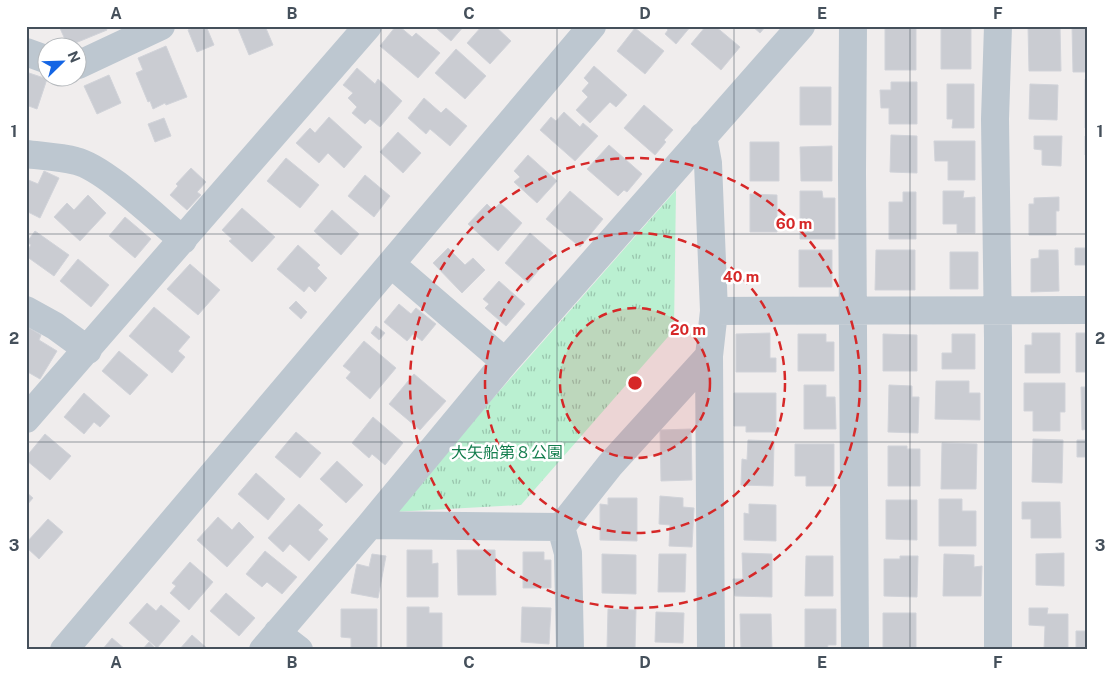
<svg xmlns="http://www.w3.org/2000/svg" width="1114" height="676" font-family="'Public Sans','Noto Sans JP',sans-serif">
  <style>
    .park { fill: url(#park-tufts) }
    .building { fill: #caccd2; stroke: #d1d3d9 }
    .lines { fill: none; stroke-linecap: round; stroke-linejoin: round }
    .minor { stroke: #bdc7d0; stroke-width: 28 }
    .grid { fill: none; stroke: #45505b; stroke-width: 1; stroke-opacity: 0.55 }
    .ring { fill: none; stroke: #d62828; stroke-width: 2.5; stroke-dasharray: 9 6 }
    .labels { text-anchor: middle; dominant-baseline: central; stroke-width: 5; stroke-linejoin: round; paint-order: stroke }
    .park-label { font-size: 16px; fill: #147e4e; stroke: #fff }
    .centre { fill: #d62828; stroke: #fff; stroke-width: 2.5 }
    .ring-label { font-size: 15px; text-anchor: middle; font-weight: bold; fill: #d62828; stroke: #fff; stroke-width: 5; stroke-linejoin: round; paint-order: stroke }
    .neatline { fill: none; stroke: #45505b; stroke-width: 2 }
    .grid-label { font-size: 16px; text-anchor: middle; font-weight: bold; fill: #45505b }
  </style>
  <defs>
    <pattern id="park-tufts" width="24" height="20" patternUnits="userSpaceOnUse" patternTransform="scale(1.25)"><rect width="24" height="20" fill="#baf0d1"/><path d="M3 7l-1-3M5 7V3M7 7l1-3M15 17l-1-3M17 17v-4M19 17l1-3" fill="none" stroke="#99c5ad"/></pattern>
  </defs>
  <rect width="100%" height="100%" fill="#f0eded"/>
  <path class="park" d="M676,190L674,330L521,505L393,512Z"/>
  <path class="building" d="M59,26H105L107,30L68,46Z
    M198,26H206L214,45L197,52L188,30Z
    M237,26H265L273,45L249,55Z
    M396,26H399L412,37L416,33L440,53L418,78L380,46Z
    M439,26H464L451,41L437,29Z
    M482,26H495L511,41L490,64L467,43Z
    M664,26H691L676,44L665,34L668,30Z
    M706,26H715L740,47L721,70L691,44Z
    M752,26H766L760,33Z
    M885,26H916V70H885Z
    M941,26H971V69H941Z
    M1028,26H1060L1061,71H1029Z
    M1072,26H1088V72H1073Z
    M635,28L664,51L645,74L617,51Z
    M166,46L187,97L166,105L165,103L153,109L150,101L148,102L136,73L143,70L138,58Z
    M456,49L486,76L465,99L435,73Z
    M594,66L627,95L616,107L610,102L590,123L576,110L588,97L582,91L589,83L584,78Z
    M357,68L375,84L378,79L402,101L380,127L370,119L365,124L352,113L357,107L348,98L353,93L343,85Z
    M26,72L47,79L37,109L26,105Z
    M109,75L121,103L97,114L84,86Z
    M1085,79H1088V128H1085Z
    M891,82H917V124H889V108H881L880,90H891Z
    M947,84H974V128H952L953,119H947Z
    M1030,84L1058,85L1057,120L1029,119Z
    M800,87H831V125H800Z
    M424,98L441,113L446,108L467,126L450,146L430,129L426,134L408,118Z
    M644,105L673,130L664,140L666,142L655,155L624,128Z
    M564,112L580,127L583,123L598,136L575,161L540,130L551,117L556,121Z
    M329,117L362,147L344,168L328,153L319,163L296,143L310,128L315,133Z
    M164,118L171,136L155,142L148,124Z
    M398,132L421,153L403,173L380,152Z
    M891,135L917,136V173L890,172Z
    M1034,136H1062L1061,166L1042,165V150L1034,149Z
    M1085,136H1088V155H1085Z
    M934,141H975V180H948V161H935Z
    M750,142H779V181H750Z
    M609,145L642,174L627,192L624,190L618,196L587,169Z
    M832,146V181H801L800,147Z
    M528,155L557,181L537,203L514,182L520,177L514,171Z
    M286,158L319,185L300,208L267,181Z
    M191,168L206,182L197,192L201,195L187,210L170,195L178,186L176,184Z
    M44,171L59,178L40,218L26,211V179L38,184Z
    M365,175L390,196L374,217L348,196Z
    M570,191L603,219L580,247L546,219Z
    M800,191H822L823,198H835V239H800Z
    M943,191H964L963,198L975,197V233H957V224H943Z
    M903,192H916V239H889V202H903Z
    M750,194L777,195V232H750Z
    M88,195L106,213L80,241L54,217L67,203L74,210Z
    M1059,197V211H1056V235H1029V204H1034V198Z
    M500,203L522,223L498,251L468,224L487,204L493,210Z
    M242,208L275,237L252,262L229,241L232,239L222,230Z
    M332,210L359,234L341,255L314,231Z
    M125,217L151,239L135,258L109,236Z
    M35,231L69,255L54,276L26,256V252L31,245L27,242Z
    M530,233L553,253L528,283L505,263Z
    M298,245L320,265L317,268L327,278L315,292L309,286L304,292L277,269Z
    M448,248L465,265L473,258L485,270L462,293L433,263Z
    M1075,248H1088V265H1075Z
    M799,250H832V287H799Z
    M876,250H915V290H875Z
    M1039,250H1058L1059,291L1031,292V259L1039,258Z
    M950,252H978V289H950Z
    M78,259L109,285L91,307L60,281Z
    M190,264L220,290L198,315L167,289Z
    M499,281L525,304L506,326L485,308L489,304L483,299Z
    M296,301L307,312L301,319L289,308Z
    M399,304L411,314L416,308L436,324L422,341L413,334L407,341L384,322Z
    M154,307L190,337L178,351L185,357L172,373L129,336Z
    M26,326L41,335L39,340L57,351L40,379L26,371Z
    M376,326L385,333L379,340L371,333Z
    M770,333V358H776V372H736V334Z
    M1032,333H1060V373H1025V345H1032Z
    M1076,333H1088V372H1076Z
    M798,334H826V342H834V371H798Z
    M883,334L917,335V371H883Z
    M952,334H975V369H942V353H952Z
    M364,341L396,368L370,399L346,378L351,372L343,366Z
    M119,351L148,375L130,395L102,371Z
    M414,374L446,401L420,430L389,404Z
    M936,381H969V393H980V420L935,419Z
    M1024,383H1065V412H1060V431H1033V411H1024Z
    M804,385H826V397H835L836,429H804Z
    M889,385L912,386V397H919L918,433L888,432Z
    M1081,387H1088V429L1082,430Z
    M84,393L110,416L100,427L94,422L84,434L64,417Z
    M734,393H776V432H746V426H734Z
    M373,417L403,443L385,465L372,454L369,458L352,443Z
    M691,429L692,480L661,481L660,430Z
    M296,432L321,453L300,478L275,457Z
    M45,434L71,456L50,480L26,460V457Z
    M1033,439L1063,440L1062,483L1032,482Z
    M748,440L774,441L773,486L741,485L742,459L747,460Z
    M1077,440H1088V483V457H1077Z
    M942,443L977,444L976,489H941Z
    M795,444H834V486H806V476H795Z
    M888,446H907V449H920V486H888Z
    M337,461L363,485L346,503L320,479Z
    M256,473L285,499L268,520L238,494Z
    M26,492L33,498L26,506Z
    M660,496L683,498V507L694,508L692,547L669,546L670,525L659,524Z
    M608,498H637V541L600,540V504L608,505Z
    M939,499H962V511H976V546H939Z
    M886,500H917V540L886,539Z
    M1022,502H1060L1061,538H1031V519H1022Z
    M299,504L323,525L318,530L328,539L309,561L290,544L283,552L268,538Z
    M749,504L776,505V541L744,540V513L749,514Z
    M218,517L232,530L239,522L254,537L227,567L197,540Z
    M48,519L63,532L39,559L26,547V543Z
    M407,550H432V564L438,563V597H407Z
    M457,550H495L496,595H458Z
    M265,551L297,577L282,594L267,582L262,587L246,574Z
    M523,552H544V560H551V588H523Z
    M742,553L772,554V597L735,596L733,579H743Z
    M1064,553V586L1036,585V554Z
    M372,554L386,556L378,598L351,593L357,564L369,567Z
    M602,554L636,555V594L602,593Z
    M659,554H686L685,592H658Z
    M944,554L974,555V567L982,566L981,596H943Z
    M806,556H833V596H805Z
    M900,556H918L917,597L884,596V559H900Z
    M190,562L213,582L189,610L170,593L176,586L172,583Z
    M226,593L255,618L239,636L210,611Z
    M147,603L156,611L161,605L180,621L157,648L129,623Z
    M407,607H429V613H442V650H407Z
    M522,607L551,608L549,644L521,642Z
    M1029,608H1048L1047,614H1068V650H1044L1045,626L1029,625Z
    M341,609H377V650H351V638L341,637Z
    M608,609L636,610L635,649L607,648Z
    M805,609H836V645H828L827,650H805Z
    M656,612L684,613L683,643L655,642Z
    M883,613H916V650H883Z
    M740,614H771L772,650H741Z
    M1076,631H1088V649H1076Z
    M192,635L209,650H179Z
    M112,638L126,650H102Z
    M149,642L156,649V650H142Z"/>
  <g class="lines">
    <path class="minor" d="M853,26L852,172L855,650
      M998,26L995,119L998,338V650
      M26,52L48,60
      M78,65L161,26
      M703,136L708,163L714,311L709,356L711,650
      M26,154C42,156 61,157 76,161C105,168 158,220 183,240
      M391,264L505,362
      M26,310L55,326L88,350
      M714,311L1088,310
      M26,419L368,26
      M370,525L561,527
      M561,527L610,465L709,356
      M561,527L568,553L570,650
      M277,633L299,650
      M64,650L592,26
      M263,650L370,525L505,362L801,26"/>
  </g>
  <path class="grid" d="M204,26V650M381,26V650M557,26V650M734,26V650M910,26V650M26,234H1088M26,442H1088"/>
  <circle cx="635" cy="383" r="75" fill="#d62828" fill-opacity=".12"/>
  <g class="ring">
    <circle cx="635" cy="383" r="75"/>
    <circle cx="635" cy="383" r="150"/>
    <circle cx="635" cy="383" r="225"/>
  </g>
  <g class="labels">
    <g class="park-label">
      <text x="507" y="452">大矢船第８公園</text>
    </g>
  </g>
  <circle cx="635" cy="383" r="8" class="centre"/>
  <g class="ring-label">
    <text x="794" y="229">60 m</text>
    <text x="741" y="282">40 m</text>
    <text x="688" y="335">20 m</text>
  </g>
  <rect width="1114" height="676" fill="none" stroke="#ffffff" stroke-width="55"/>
  <g transform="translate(62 62) rotate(67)"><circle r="24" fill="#ffffff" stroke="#b5b9bd"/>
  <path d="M0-4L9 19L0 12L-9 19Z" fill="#1465e4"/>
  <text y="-8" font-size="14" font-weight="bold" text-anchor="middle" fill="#45505b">N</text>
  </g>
  <rect x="28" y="28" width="1058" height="620" class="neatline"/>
  <g class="grid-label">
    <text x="116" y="19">A</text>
    <text x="292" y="19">B</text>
    <text x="469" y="19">C</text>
    <text x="645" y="19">D</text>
    <text x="822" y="19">E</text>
    <text x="998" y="19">F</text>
    <text x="14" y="137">1</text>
    <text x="1100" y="137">1</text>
    <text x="14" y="344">2</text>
    <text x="1100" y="344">2</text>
    <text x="14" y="551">3</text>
    <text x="1100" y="551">3</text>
    <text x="116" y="668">A</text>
    <text x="292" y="668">B</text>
    <text x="469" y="668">C</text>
    <text x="645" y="668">D</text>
    <text x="822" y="668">E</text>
    <text x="998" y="668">F</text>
  </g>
</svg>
